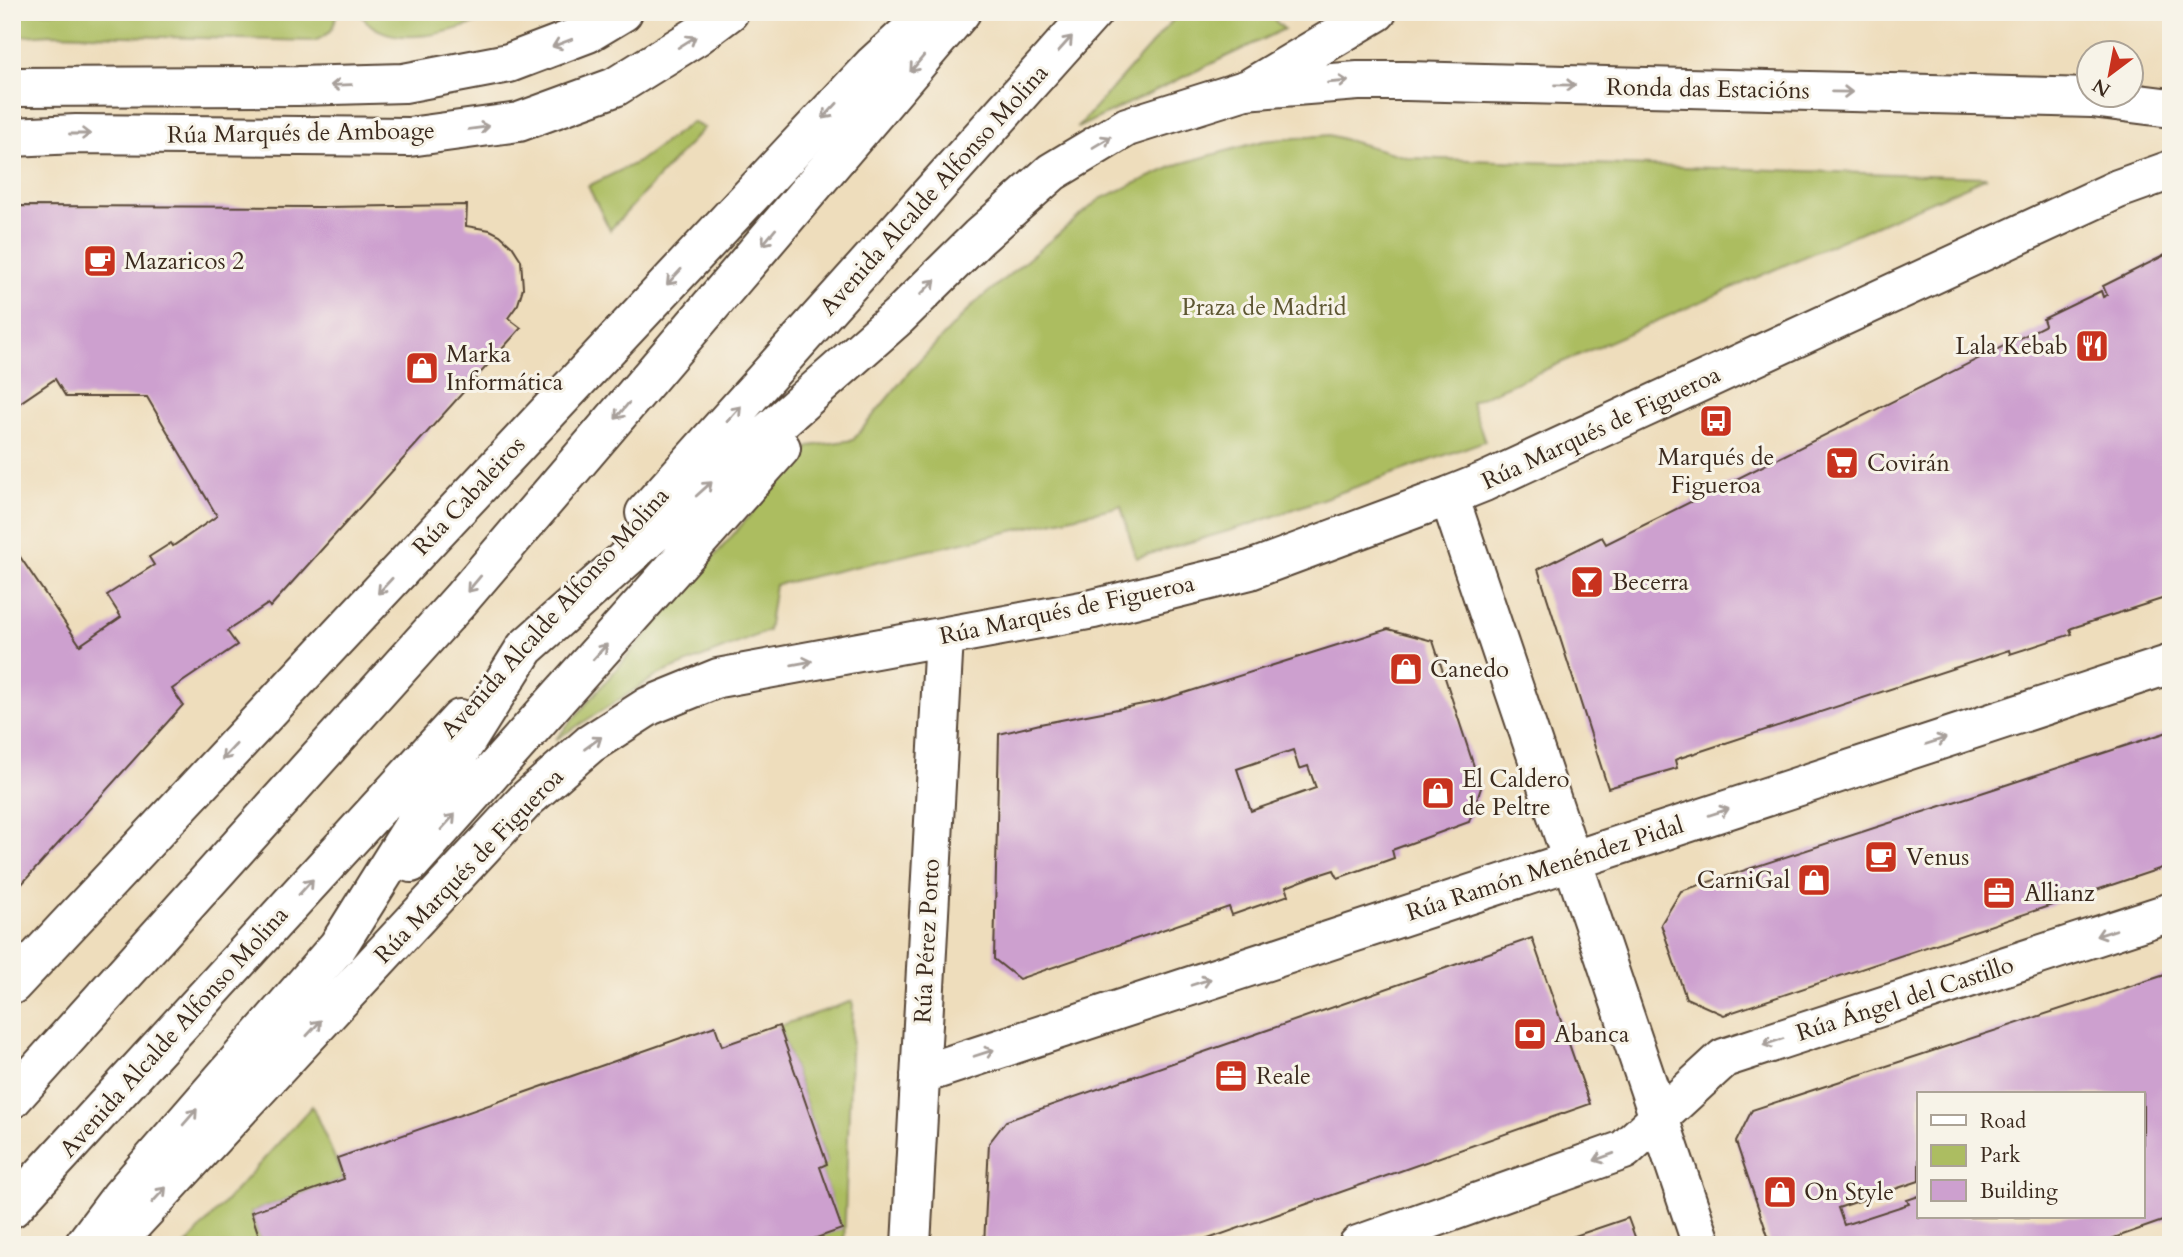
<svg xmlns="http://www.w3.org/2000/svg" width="2183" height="1257" font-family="Cardo,serif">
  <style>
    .green { fill: #acbd61; stroke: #747440; stroke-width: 2 }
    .building { fill: #cda0cf; fill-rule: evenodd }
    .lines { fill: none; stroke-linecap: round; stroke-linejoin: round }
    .minor-casing { stroke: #564536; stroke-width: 42 }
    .highway-casing { stroke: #564536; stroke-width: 42 }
    .minor { stroke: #fff; stroke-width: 38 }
    .highway { stroke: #fff; stroke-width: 38 }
    .oneway { stroke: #a79f9a }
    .labels { text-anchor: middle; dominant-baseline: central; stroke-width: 6; stroke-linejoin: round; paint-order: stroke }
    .street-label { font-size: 24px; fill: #3b2a1e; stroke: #f7f3e8 }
    .poi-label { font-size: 24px; fill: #3b2a1e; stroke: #f7f3e8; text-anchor: start }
    .park-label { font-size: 24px; fill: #5d5632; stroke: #f7f3e8 }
  </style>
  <rect width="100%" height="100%" fill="#f7f3e8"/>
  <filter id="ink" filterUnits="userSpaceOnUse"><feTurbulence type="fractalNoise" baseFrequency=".0143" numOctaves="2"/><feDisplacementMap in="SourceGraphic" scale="14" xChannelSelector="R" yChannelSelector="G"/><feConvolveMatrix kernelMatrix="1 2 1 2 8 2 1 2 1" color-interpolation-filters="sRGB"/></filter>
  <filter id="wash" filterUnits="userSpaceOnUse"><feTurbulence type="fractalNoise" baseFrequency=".00686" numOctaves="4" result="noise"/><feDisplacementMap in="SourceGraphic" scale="28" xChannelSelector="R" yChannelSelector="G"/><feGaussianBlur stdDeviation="1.57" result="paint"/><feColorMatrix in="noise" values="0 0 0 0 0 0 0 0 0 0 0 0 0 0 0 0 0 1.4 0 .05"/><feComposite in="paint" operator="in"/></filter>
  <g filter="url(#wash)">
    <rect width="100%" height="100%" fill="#eeddbc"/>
    <path class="green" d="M12,12H336C336,28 328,36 314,41L51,34L12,37Z
      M359,12H507C468,26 388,59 359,12Z
      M1180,12H1266L1284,29L1077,128Z
      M692,122L704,128L610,230L588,186L638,162Z
      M1329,135L1410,158L1987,177L1471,402L1485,441L1252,524L1136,558L1121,506L775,585L768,631L660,674L555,740L810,446L853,440L909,372L973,305L1100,199L1179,164L1263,141Z
      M853,1001L844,1245H797L841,1229L820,1167L827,1163L779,1026Z
      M312,1106L344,1179L251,1212L262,1245H186Z"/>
    <g id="blocks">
      <path class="building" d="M467,205L466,226L490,230L500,235L512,246L521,260L523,288L518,304L508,318L521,328L270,607L268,604L227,631L237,645L172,689L183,705L12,895V545L80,645L121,617L107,595L154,565L149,557L171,543L173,546L217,516L147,397H66L55,379L12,408V206L324,207Z
        M2171,252V596L2072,628L2070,629L2072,634L2010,654L2009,650L1677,759L1675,760L1677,768L1608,788L1538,569L1602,537L1606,544L2044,326L2045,325L2043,319L2101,291L2103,297L2107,295L2103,286Z
        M1388,629L1433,641L1481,788L1469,822L1392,850L1394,858L1338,878L1334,870L1312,877L1286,887L1289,895L1232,915L1229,907L1019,979L994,959L999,734L1040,724L1159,701ZM1293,750L1299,769L1308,766L1316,788L1251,811L1237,769Z
        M2171,731V865L1724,1015L1686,998L1661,924L1681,891Z
        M1532,938L1590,1104L1191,1245H984L989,1143L1006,1121Z
        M2171,973V1218L2094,1245H1771L1736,1142L1752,1110ZM1919,1094H2143V1217H1919V1196L1907,1200L1909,1204L1844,1225L1838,1208L1919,1181Z
        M715,1026L722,1046L779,1026L827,1164L820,1167L842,1229L797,1245H262L251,1212L344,1179L337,1158Z
        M1628,1218L1638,1245H1551V1244Z"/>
    </g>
  </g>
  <g filter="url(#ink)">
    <use href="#blocks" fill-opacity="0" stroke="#564536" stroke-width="2"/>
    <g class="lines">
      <defs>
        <path id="minor" d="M1253,86L1377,12
          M12,87L298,86L404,83L509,63L588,33L623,12
          M1245,90L1358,81H1406L2092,98L2171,108
          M12,137L76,134L409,137L519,122L615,87L697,36L729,12
          M1449,496L1702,1245
          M12,985L873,65L931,12
          M920,1075L2171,664
          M113,1245L527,799L590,744L649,706L718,678L1093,609L1250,570L1449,496L1484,482L2118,189L2171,170
          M911,1245L944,637
          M1358,1245L1624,1150L1724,1058L2171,912"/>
        <path id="highway" d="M645,513L1093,12
          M411,863L781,448
          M12,1099L461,599L961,12
          M12,1208L460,719
          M84,1245L121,1196L338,946L525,648L899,316L979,237L1052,172L1127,127L1245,90"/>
      </defs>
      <use href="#minor" class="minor-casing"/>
      <use href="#highway" class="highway-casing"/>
      <use href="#minor" class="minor"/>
      <use href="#highway" class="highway"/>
    </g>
    <defs><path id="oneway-shaft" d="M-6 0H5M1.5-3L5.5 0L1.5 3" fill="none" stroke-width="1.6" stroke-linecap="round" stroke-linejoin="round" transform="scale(1.75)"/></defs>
    <g class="oneway">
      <use href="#oneway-shaft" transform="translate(687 42) rotate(-32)"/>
      <use href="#oneway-shaft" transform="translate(562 43) rotate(159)"/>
      <use href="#oneway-shaft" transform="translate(1065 44) rotate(-48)"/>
      <use href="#oneway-shaft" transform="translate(917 64) rotate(130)"/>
      <use href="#oneway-shaft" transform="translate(1338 82) rotate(-5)"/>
      <use href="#oneway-shaft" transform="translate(341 85) rotate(178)"/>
      <use href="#oneway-shaft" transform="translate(1565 85) rotate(1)"/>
      <use href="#oneway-shaft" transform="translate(1842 92) rotate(1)"/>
      <use href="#oneway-shaft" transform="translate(830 111) rotate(133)"/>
      <use href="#oneway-shaft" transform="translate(479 128) rotate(-8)"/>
      <use href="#oneway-shaft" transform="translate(80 134)"/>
      <use href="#oneway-shaft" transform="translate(1102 142) rotate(-31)"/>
      <use href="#oneway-shaft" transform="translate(769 237) rotate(130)"/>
      <use href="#oneway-shaft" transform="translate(674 277) rotate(133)"/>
      <use href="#oneway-shaft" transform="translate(928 287) rotate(-45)"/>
      <use href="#oneway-shaft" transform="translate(622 411) rotate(130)"/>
      <use href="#oneway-shaft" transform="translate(734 414) rotate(-48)"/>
      <use href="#oneway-shaft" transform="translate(704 489) rotate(-42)"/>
      <use href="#oneway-shaft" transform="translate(474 584) rotate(130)"/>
      <use href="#oneway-shaft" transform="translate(385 586) rotate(133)"/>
      <use href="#oneway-shaft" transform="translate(600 652) rotate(-48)"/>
      <use href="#oneway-shaft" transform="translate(802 663) rotate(-10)"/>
      <use href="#oneway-shaft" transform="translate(1936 741) rotate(-18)"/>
      <use href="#oneway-shaft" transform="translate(593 743) rotate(-36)"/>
      <use href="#oneway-shaft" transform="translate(229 752) rotate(133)"/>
      <use href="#oneway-shaft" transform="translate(1719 812) rotate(-18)"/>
      <use href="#oneway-shaft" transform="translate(448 822) rotate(-48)"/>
      <use href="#oneway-shaft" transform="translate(306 887) rotate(-48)"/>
      <use href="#oneway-shaft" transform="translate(2106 933) rotate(162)"/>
      <use href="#oneway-shaft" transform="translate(1201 982) rotate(-18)"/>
      <use href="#oneway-shaft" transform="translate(314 1028) rotate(-47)"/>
      <use href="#oneway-shaft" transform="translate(1773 1042) rotate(162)"/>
      <use href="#oneway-shaft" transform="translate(984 1053) rotate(-18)"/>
      <use href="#oneway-shaft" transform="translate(190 1117) rotate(-49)"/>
      <use href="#oneway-shaft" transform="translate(1604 1157) rotate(160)"/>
      <use href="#oneway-shaft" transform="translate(159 1195) rotate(-47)"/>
    </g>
  </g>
  <defs>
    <symbol id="cafe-square" viewBox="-11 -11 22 22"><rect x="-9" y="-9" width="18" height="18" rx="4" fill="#c8321e" stroke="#f7f3e8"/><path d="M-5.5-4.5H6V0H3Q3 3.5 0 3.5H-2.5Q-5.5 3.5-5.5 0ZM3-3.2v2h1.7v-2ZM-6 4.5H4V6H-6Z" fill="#fff"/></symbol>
    <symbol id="restaurant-square" viewBox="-11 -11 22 22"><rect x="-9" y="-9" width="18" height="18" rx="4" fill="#c8321e" stroke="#f7f3e8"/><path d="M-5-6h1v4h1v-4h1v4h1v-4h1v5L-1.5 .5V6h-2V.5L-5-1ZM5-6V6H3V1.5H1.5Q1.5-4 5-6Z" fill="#fff"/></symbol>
    <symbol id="shop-square" viewBox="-11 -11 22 22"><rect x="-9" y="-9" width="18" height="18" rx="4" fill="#c8321e" stroke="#f7f3e8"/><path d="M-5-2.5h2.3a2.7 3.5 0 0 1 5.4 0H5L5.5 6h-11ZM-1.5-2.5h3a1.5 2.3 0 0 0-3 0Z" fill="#fff"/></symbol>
    <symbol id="bus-square" viewBox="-11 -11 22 22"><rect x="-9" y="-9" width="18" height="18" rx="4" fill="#c8321e" stroke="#f7f3e8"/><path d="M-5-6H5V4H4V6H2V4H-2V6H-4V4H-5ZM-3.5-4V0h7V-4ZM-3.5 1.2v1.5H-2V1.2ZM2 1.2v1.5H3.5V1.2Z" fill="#fff"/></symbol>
    <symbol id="supermarket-square" viewBox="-11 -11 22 22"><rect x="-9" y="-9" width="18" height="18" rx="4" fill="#c8321e" stroke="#f7f3e8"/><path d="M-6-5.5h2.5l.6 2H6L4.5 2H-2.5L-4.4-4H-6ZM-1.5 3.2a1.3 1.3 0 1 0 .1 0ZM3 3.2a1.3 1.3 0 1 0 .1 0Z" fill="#fff"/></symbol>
    <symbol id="bar-square" viewBox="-11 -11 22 22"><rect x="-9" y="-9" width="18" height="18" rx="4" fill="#c8321e" stroke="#f7f3e8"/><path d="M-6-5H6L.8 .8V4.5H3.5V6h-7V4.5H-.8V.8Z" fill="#fff"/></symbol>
    <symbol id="office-square" viewBox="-11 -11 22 22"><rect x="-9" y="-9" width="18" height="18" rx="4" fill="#c8321e" stroke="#f7f3e8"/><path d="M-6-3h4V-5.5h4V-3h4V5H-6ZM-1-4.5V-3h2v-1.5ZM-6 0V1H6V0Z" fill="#fff"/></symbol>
    <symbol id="bank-square" viewBox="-11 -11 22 22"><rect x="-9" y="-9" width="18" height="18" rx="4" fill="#c8321e" stroke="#f7f3e8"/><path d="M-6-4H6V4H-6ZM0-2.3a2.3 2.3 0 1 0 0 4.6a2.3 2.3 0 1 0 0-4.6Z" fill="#fff"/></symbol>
  </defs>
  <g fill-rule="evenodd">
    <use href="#cafe-square" x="81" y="242" width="38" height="38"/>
    <use href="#restaurant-square" x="2073" y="327" width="38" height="38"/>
    <use href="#shop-square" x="403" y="349" width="38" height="38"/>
    <use href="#bus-square" x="1697" y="402" width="38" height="38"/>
    <use href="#supermarket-square" x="1823" y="444" width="38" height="38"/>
    <use href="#bar-square" x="1568" y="563" width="38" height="38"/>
    <use href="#shop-square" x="1387" y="650" width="38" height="38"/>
    <use href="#shop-square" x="1419" y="774" width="38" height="38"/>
    <use href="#cafe-square" x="1862" y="838" width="38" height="38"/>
    <use href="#shop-square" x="1795" y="861" width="38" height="38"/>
    <use href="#office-square" x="1980" y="874" width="38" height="38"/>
    <use href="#bank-square" x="1511" y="1015" width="38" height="38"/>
    <use href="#office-square" x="1212" y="1057" width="38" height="38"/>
    <use href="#shop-square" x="1761" y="1173" width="38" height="38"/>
  </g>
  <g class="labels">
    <g class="street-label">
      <text transform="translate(1708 89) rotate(1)">Ronda das Estacións</text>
      <text transform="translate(301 133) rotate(-1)">Rúa Marqués de Amboage</text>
      <text transform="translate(934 190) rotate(-48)">Avenida Alcalde Alfonso Molina</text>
      <text transform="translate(1601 428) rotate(-25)">Rúa Marqués de Figueroa</text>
      <text transform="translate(469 496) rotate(-47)">Rúa Cabaleiros</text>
      <text transform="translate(1067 610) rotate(-12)">Rúa Marqués de Figueroa</text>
      <text transform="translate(555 613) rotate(-48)">Avenida Alcalde Alfonso Molina</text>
      <text transform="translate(469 866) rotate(-46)">Rúa Marqués de Figueroa</text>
      <text transform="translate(1545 869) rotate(-18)">Rúa Ramón Menéndez Pidal</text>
      <text transform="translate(927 941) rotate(-87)">Rúa Pérez Porto</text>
      <text transform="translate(1905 999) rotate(-18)">Rúa Ángel del Castillo</text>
      <text transform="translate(174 1032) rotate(-48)">Avenida Alcalde Alfonso Molina</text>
    </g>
    <g class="poi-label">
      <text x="124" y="261">Mazaricos 2</text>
      <text x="2068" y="346" text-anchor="end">Lala Kebab</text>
      <text x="446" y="354">Marka<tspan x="446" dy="28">Informática</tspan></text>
      <text x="1716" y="457" text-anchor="middle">Marqués de<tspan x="1716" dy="28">Figueroa</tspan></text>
      <text x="1867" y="463">Covirán</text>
      <text x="1612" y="582">Becerra</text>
      <text x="1430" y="669">Canedo</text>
      <text x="1462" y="779">El Caldero<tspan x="1462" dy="28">de Peltre</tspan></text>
      <text x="1906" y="857">Venus</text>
      <text x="1790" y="880" text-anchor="end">CarniGal</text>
      <text x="2024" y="893">Allianz</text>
      <text x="1554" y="1034">Abanca</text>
      <text x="1256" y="1076">Reale</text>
      <text x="1804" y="1192">On Style</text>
    </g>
    <g class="park-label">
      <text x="1264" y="307">Praza de Madrid</text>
    </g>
  </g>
  <rect width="2183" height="1257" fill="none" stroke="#f7f3e8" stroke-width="42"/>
  <rect x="1917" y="1092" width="228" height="126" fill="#f7f3e8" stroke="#aca397" stroke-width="2"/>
  <rect x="1931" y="1115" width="35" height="10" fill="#ffffff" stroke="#aca397" stroke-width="2"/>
  <text x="1980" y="1128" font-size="21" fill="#3b2a1e">Road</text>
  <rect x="1931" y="1145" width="35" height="21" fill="#acbd61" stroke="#aca397" stroke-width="2"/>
  <text x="1980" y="1162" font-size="21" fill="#3b2a1e">Park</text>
  <rect x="1931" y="1180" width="35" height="21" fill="#cda0cf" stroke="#aca397" stroke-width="2"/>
  <text x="1980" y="1198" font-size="21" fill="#3b2a1e">Building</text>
  <g transform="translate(2110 74) rotate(212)"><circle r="33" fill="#f7f3e8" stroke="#aca397" stroke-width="2"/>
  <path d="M0-5L12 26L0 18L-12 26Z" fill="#c8321e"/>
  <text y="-10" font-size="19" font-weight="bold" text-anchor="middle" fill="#3b2a1e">N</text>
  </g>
</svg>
